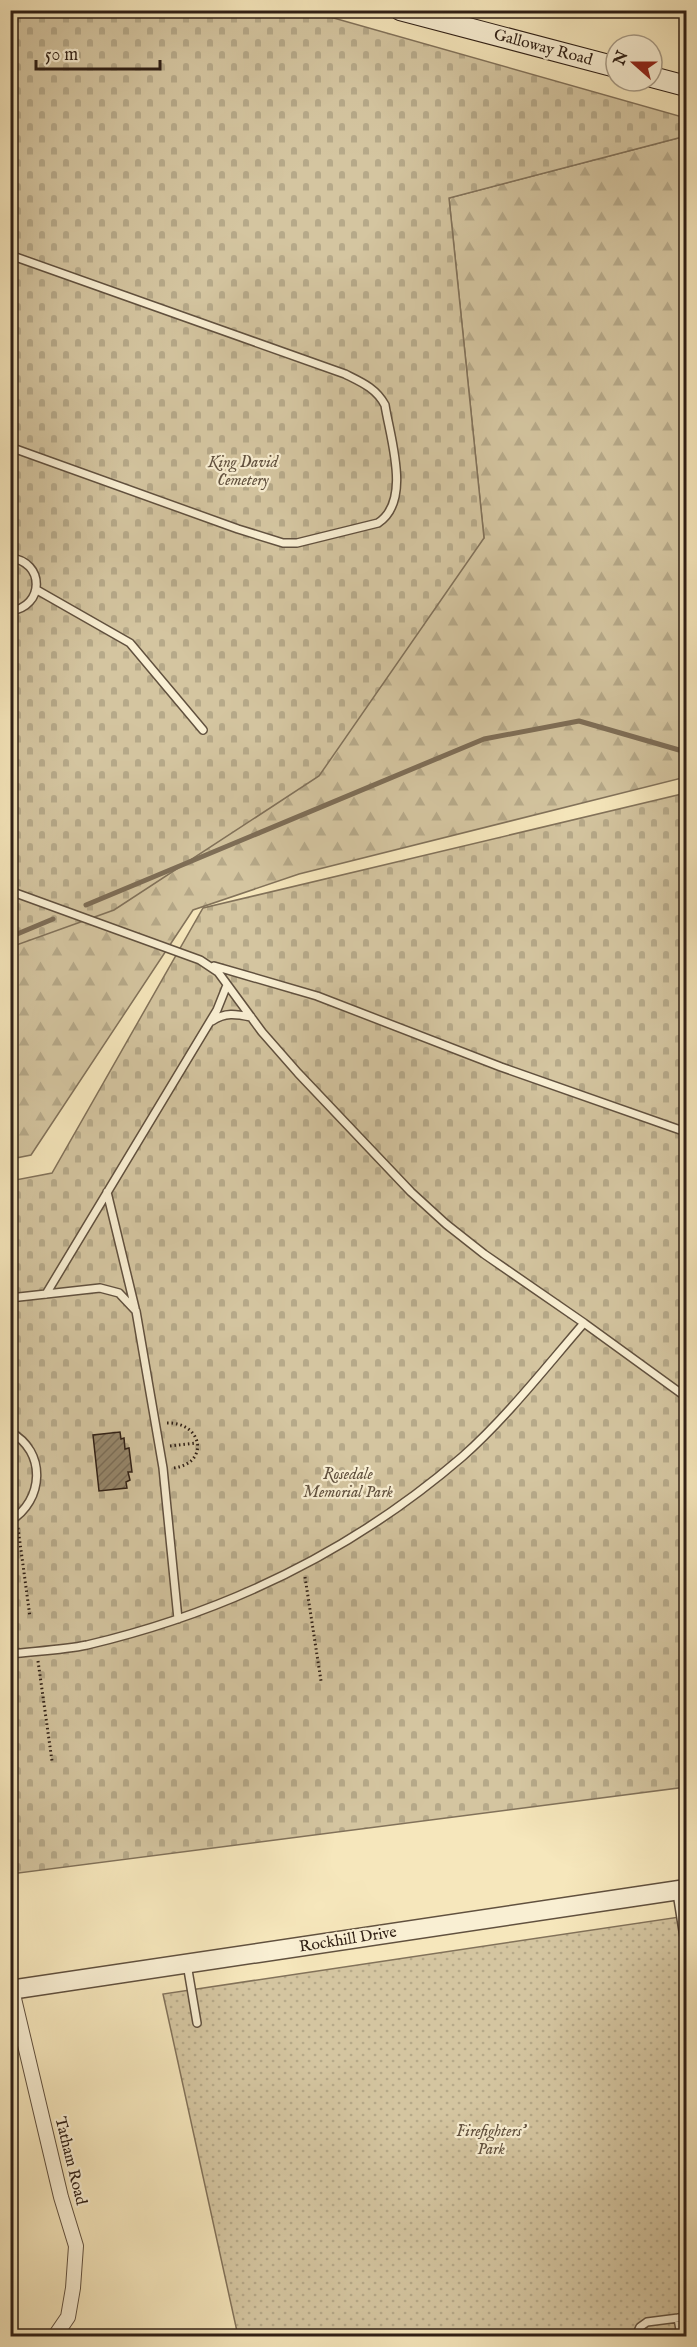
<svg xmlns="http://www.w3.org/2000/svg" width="697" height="2347" font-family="'IM FELL English',serif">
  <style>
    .grass { fill: url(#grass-dots); stroke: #82725a; stroke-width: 1.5 }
    .forest { fill: url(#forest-firs); stroke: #82725a; stroke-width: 1.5 }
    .cemetery { fill: url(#cemetery-stones); stroke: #82725a; stroke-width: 1.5 }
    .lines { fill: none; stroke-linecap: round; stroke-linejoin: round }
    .stream { stroke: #7e6e57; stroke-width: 5 }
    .building { fill: url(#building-hatch); stroke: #2f1f15; stroke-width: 1.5 }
    .service-casing { stroke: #61513f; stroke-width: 10 }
    .minor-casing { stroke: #61513f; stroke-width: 16 }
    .tertiary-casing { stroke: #61513f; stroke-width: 21 }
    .secondary-casing { stroke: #2f1f15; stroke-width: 22 }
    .path { stroke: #2f1f15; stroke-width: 3; stroke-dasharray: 1.5 3; stroke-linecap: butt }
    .service { stroke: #f9efd3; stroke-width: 7 }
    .minor { stroke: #f9efd3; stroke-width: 14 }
    .tertiary { stroke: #f9efd3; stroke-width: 18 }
    .secondary { stroke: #f9efd3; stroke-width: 20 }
    .labels { text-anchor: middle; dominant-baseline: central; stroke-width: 4.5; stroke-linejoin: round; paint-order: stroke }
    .street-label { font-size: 16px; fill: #2f1f15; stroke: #f9efd3 }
    .park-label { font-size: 16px; font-style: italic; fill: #61513f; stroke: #f9efd3 }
  </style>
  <defs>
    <pattern id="grass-dots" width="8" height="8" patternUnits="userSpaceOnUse" patternTransform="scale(1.5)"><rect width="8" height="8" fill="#d4c5a0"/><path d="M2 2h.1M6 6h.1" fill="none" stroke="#b6a989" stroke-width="1.8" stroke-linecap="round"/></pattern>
    <pattern id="forest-firs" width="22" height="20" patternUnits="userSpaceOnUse" patternTransform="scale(1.5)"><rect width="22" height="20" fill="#d4c5a0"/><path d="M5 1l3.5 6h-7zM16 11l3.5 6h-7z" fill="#b6a989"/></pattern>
    <pattern id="cemetery-stones" width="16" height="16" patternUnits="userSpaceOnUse" patternTransform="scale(1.5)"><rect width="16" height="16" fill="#d4c5a0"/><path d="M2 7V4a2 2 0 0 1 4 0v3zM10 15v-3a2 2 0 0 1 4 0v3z" fill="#b6a989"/></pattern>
    <pattern id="building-hatch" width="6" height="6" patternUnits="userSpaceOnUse" patternTransform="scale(1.5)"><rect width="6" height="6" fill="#96876c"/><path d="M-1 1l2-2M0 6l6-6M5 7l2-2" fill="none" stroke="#7b6e58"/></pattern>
  </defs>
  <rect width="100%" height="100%" fill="#f6e7bc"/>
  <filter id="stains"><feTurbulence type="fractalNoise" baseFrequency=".00333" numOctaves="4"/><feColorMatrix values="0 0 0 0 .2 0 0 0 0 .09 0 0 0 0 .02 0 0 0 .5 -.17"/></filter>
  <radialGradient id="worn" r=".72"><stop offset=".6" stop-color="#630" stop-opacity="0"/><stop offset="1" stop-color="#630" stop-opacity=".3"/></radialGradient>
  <path class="grass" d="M686,1916V2336H238L163,1994Z"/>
  <path class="forest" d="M686,136V777L299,874L193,910L31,1155L11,1159V928L484,538L449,198Z"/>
  <path class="cemetery" d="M11,11H309L686,118V136L449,198L484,538L319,776L114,910L11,947Z
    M686,793V1787L11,1874L10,1181L52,1173L203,908Z"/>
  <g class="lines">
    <path class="stream" d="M86,905L484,739L579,721L686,752
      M10,937L53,919"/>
  </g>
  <path class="building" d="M120,1432L121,1439L124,1438L125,1449L129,1448L132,1472H128L130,1480L126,1482L127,1488L99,1491L93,1435Z"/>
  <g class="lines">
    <defs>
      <path id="service" d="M10,255L345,374C361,382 376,388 385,405C390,438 412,501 378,523L297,543H283L238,529L10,447
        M10,558C45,561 45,607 10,611
        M37,590L130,643L203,730
        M10,891L200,960L218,972L262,1032L298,1073L411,1192L446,1224L484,1254L584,1323L686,1397
        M214,966L317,996L501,1067L686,1132
        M212,1021C225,1012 236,1014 251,1017
        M107,1192L135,1308
        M46,1294L217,1010L227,985
        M10,1298L100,1288L119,1293L136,1311L163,1468L178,1619
        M10,1432C47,1451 44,1501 10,1521
        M10,1654C36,1651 63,1650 87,1645C227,1612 353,1551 462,1457C507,1417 545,1368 584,1323
        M677,1893L686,1950
        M187,1964L197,2023
        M678,2318L681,2336
        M636,2336L640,2327L647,2322L686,2317"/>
      <path id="minor" d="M12,1990L61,2197L76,2246L73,2288L68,2317L55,2336"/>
      <path id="tertiary" d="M10,1990L686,1889"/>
      <path id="secondary" d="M400,10L616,67
        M652,77L686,86"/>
    </defs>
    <use href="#service" class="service-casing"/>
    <use href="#minor" class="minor-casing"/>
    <use href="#tertiary" class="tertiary-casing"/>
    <use href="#secondary" class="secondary-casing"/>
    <path class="path" d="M167,1423C203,1422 210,1464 173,1468
      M170,1446L196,1443
      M18,1528L30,1617
      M305,1577L321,1681
      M38,1661L52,1761"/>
    <use href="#service" class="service"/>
    <use href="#minor" class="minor"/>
    <use href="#tertiary" class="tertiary"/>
    <use href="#secondary" class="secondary"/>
  </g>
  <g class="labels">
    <g class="street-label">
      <text transform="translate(543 48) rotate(15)">Galloway Road</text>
      <text transform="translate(348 1940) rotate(-9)">Rockhill Drive</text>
      <text transform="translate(70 2161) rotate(76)">Tatham Road</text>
    </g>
    <g class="park-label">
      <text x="243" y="463">King David<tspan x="243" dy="18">Cemetery</tspan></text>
      <text x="348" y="1475">Rosedale<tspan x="348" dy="18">Memorial Park</tspan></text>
      <text x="491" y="2132">Firefighters'<tspan x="491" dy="18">Park</tspan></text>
    </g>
  </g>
  <rect width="697" height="2347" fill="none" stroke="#f6e7bc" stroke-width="36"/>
  <rect x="12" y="12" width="673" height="2323" fill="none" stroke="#2f1f15" stroke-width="3"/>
  <rect x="18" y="18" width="661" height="2311" fill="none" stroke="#2f1f15" stroke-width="1.5"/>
  <g transform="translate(634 63) rotate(291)"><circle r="28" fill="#f9efd3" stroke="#a89c87" stroke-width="1.5"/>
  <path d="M0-4.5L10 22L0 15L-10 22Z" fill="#8f2418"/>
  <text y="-9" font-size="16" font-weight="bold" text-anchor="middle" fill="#2f1f15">N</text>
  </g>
  <path d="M36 60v9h124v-9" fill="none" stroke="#2f1f15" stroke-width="3"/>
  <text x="45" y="60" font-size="18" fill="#2f1f15" stroke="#f9efd3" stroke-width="4.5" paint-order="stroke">50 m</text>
  <rect width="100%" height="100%" filter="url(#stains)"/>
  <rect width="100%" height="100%" fill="url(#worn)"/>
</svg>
